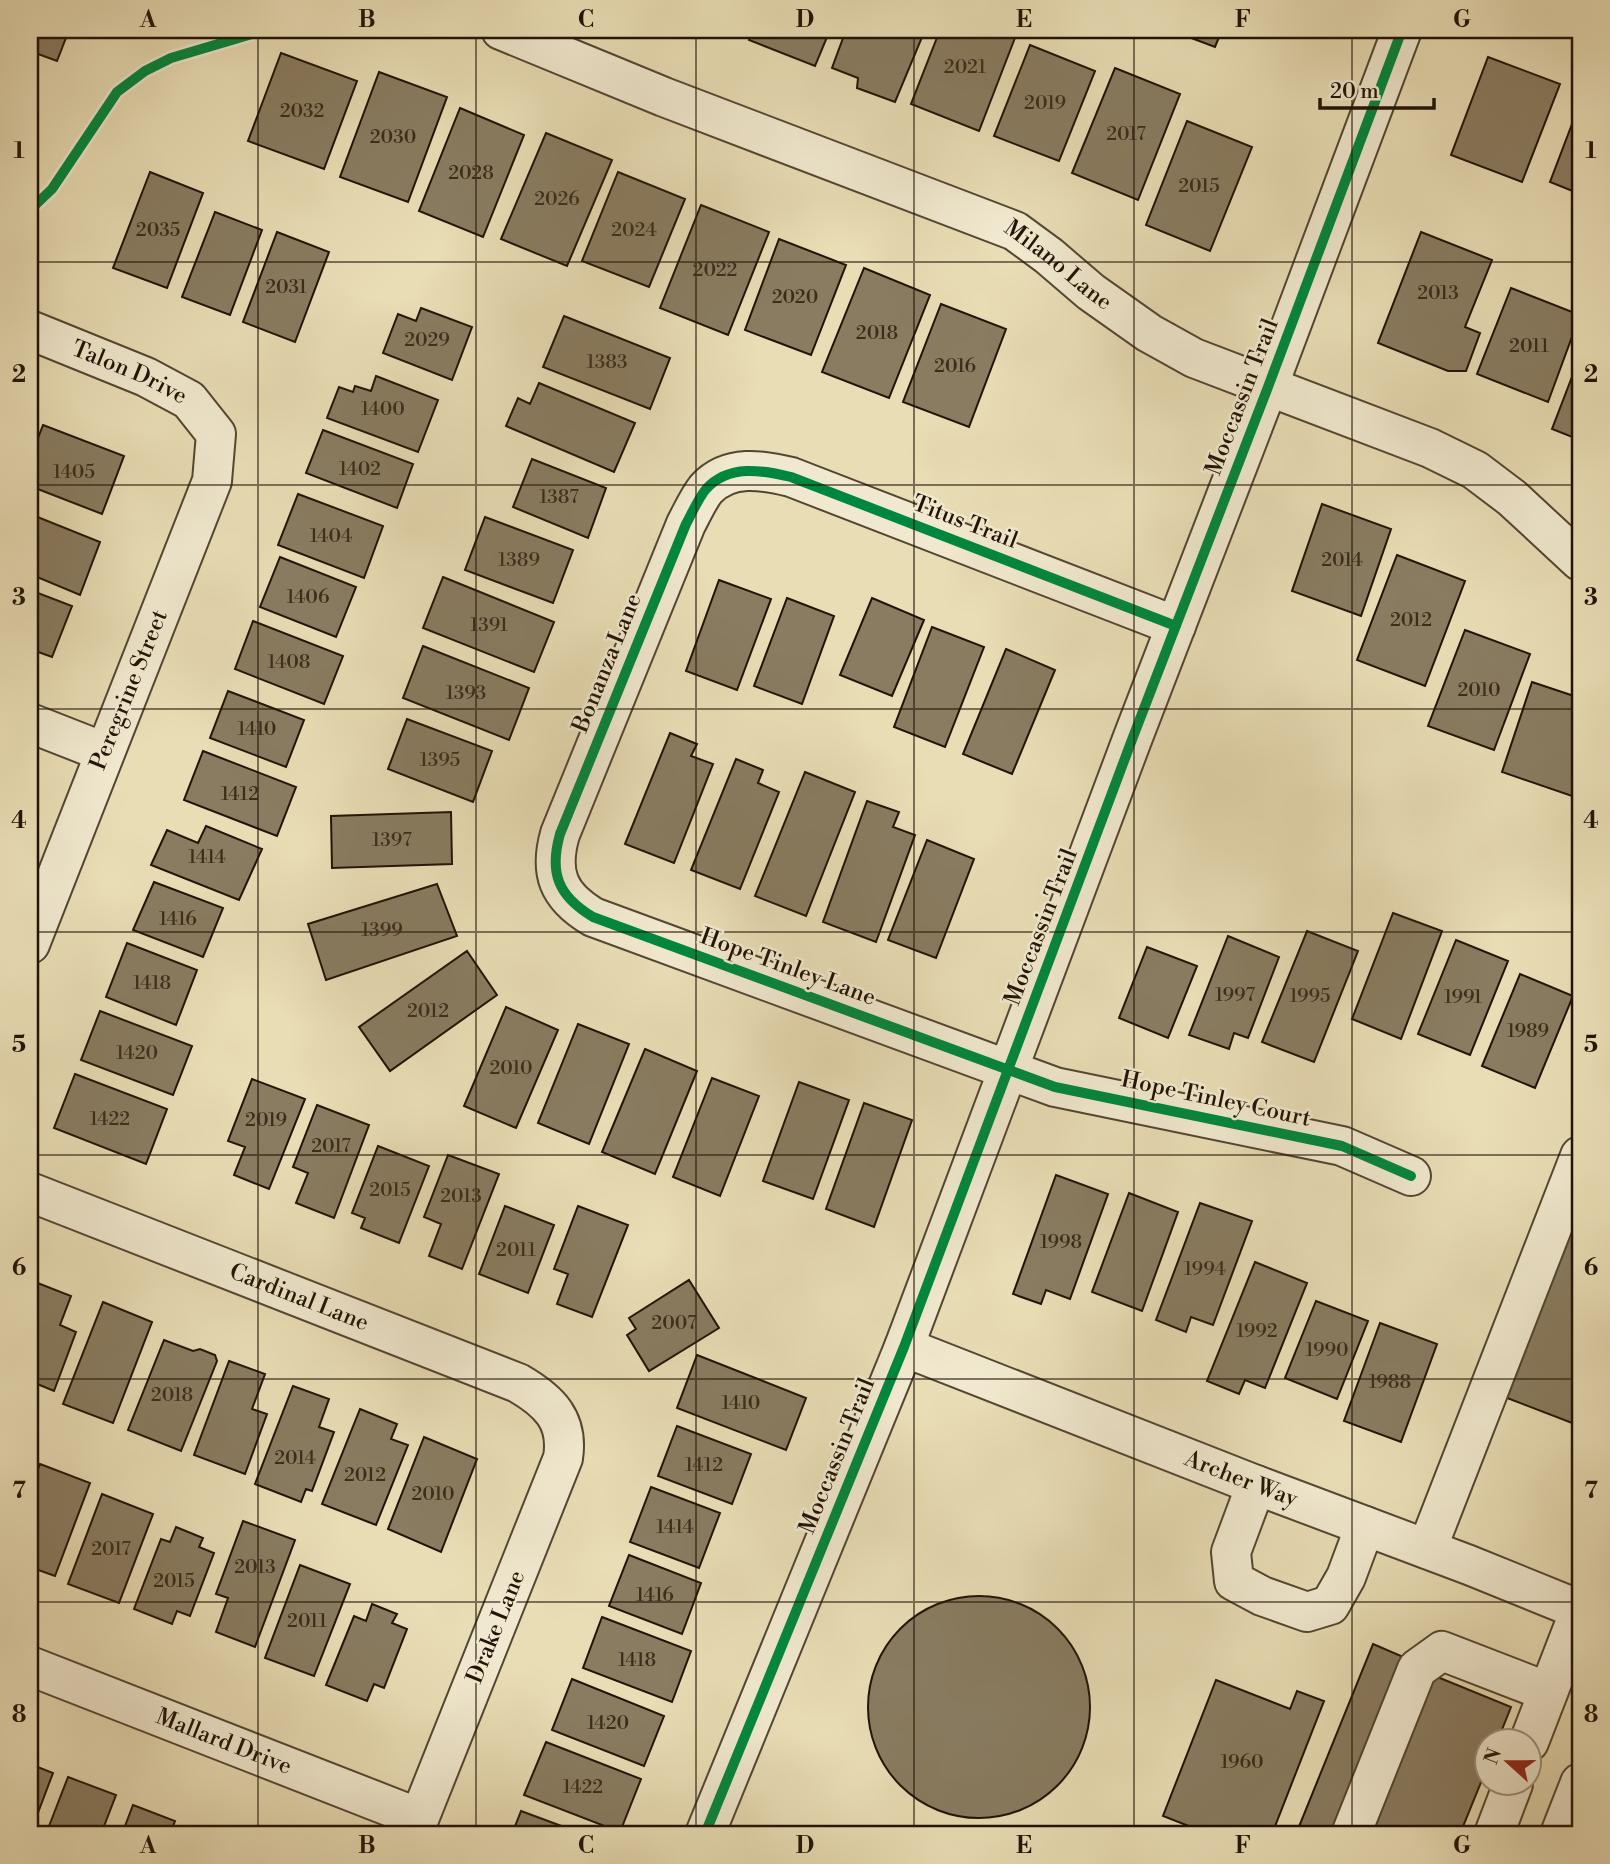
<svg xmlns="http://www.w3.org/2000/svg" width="1610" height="1864" font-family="'Libre Bodoni',serif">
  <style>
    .building { fill: #897c61; stroke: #211305; stroke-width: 2 }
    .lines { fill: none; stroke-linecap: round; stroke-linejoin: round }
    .minor-casing { stroke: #534631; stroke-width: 42 }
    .path { stroke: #211305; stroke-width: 4.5; stroke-dasharray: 5 3.5; stroke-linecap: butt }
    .minor { stroke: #f1e9cf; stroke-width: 38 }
    .cycleway-casing { stroke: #f1e9cf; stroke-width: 15 }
    .cycleway { stroke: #00873e; stroke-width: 10 }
    .grid { fill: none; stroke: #211305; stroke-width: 2; stroke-opacity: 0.55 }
    .labels { text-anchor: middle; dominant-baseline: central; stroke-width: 5; stroke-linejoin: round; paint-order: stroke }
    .number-label { font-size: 19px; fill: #3b2d1c }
    .street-label { font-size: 23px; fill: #211305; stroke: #f1e9cf }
    .neatline { fill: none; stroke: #211305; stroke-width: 2.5 }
    .grid-label { font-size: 23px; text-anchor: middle; font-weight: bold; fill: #211305 }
  </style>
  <rect width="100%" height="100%" fill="#e9ddb5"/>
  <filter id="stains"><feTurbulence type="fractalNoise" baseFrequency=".00286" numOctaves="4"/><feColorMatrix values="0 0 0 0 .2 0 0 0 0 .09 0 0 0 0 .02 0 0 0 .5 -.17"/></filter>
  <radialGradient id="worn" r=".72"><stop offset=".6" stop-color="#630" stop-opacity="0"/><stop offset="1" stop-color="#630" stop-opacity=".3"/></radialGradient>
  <path class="building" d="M30,30H69L57,61L30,51Z
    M753,30H830L815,66L749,40Z
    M846,30H925L895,102L857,88L858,78L832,68Z
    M940,30H1018L979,131L911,104Z
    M1170,30H1222L1215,47Z
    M1030,45L1095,71L1059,161L994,136Z
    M281,53L357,81L324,169L248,141Z
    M1488,57L1560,84L1522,182L1451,155Z
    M1115,68L1180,94L1138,200L1072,173Z
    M379,72L447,97L408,202L340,177Z
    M1580,103V194L1550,182Z
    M460,108L524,135L483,237L419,211Z
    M1187,121L1252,147L1210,251L1146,225Z
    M546,133L612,160L567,266L501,239Z
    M150,172L203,193L167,288L113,268Z
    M618,172L685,199L649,287L582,261Z
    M701,205L769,232L728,335L660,308Z
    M215,212L262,230L230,315L182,297Z
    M277,232L329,252L295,342L243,322Z
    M1421,232L1492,260L1465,327L1480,333L1466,371H1448L1378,343Z
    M779,239L846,265L811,355L745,330Z
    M864,268L930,295L889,398L822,372Z
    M1511,288L1580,315L1548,402L1477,374Z
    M941,304L1006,329L969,427L903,402Z
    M421,308L472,327L452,380L383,353L398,314L416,321Z
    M564,316L670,358L650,409L543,367Z
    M1580,356V440L1552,429Z
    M376,376L438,400L418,452L327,418L339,387L353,392L355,386L371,391Z
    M539,383L635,423L614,472L506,426L518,398L530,404Z
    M43,425L124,456L102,514L30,486V459Z
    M323,430L413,464L397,508L306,473Z
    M532,459L606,488L588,538L513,507Z
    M298,494L383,526L364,578L278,545Z
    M1322,504L1391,529L1361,616L1292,591Z
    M35,516L100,542L80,595L30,574V530Z
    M485,517L573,550L553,603L465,570Z
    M1397,555L1465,581L1425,686L1357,660Z
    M280,557L356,587L336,637L260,607Z
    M443,577L554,622L534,672L423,628Z
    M719,580L771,599L737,690L686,671Z
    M30,590L72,606L52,657L30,649Z
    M787,598L834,616L802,704L754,686Z
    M872,598L924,620L892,696L840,675Z
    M253,621L343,656L324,704L235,669Z
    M932,627L984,647L945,747L894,727Z
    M1465,630L1530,654L1494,750L1428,726Z
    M423,646L529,688L509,740L403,698Z
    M1006,649L1055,670L1012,774L963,754Z
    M1532,682L1580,698V771L1572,796L1502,772Z
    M228,691L304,720L286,767L210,738Z
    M407,719L492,751L473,802L388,769Z
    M670,733L697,744L691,756L713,764L674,863L625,844Z
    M203,751L296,787L277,836L184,800Z
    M736,759L763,770L758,783L779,792L740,889L691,870Z
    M805,772L855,792L806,916L755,896Z
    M867,801L899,812L893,827L915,835L876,942L823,922Z
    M451,812L452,864L332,868L331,816Z
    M206,826L262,849L239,900L151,865L167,830L198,843Z
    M927,840L974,859L936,958L888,940Z
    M154,882L223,908L203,957L133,930Z
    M437,884L457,936L326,980L308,924Z
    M1393,913L1442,931L1401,1039L1352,1019Z
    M1307,931L1358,951L1314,1062L1262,1042Z
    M1228,936L1279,957L1248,1038L1234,1033L1229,1049L1189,1035Z
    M1456,940L1508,961L1470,1055L1418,1034Z
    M127,943L197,970L176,1025L106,997Z
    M1147,947L1197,966L1168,1038L1119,1018Z
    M467,951L497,995L390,1071L359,1027Z
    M1520,974L1573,996L1535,1088L1482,1066Z
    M506,1007L558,1030L516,1128L464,1106Z
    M100,1011L192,1046L173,1095L81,1060Z
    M578,1024L629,1044L589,1144L538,1123Z
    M645,1049L697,1071L655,1174L602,1152Z
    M75,1074L167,1109L146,1164L54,1128Z
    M712,1078L759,1096L720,1196L673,1177Z
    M252,1079L305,1099L269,1189L234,1175L245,1147L228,1141Z
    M799,1082L849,1100L813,1199L763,1181Z
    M864,1103L912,1120L874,1227L826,1209Z
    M317,1105L369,1125L334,1218L296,1203L308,1173L293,1167Z
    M378,1146L429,1166L399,1243L361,1228L365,1218L352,1213Z
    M448,1155L499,1174L462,1269L429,1256L441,1224L424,1217Z
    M1056,1175L1108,1194L1070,1299L1046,1290L1041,1304L1013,1294Z
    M1129,1193L1178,1212L1142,1311L1092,1292Z
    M1200,1203L1252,1221L1213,1325L1191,1317L1186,1332L1156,1320Z
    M505,1206L554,1225L528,1293L479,1274Z
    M578,1206L628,1225L592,1317L557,1304L568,1274L554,1269Z
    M1580,1207V1426L1507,1398Z
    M1255,1262L1307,1283L1265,1388L1245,1380L1239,1394L1207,1381Z
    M689,1280L719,1328L649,1371L627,1335L636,1329L629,1318Z
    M35,1282L71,1296L60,1325L76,1332L54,1391L30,1381V1295Z
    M1316,1301L1368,1321L1337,1399L1285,1378Z
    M103,1302L152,1322L113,1423L63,1404Z
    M1380,1323L1437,1344L1401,1442L1344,1421Z
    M164,1340L193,1351L200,1349L215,1355L217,1361L181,1451L128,1430Z
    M697,1355L806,1398L786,1450L677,1408Z
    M229,1361L265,1374L252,1409L267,1414L245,1474L194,1455Z
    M293,1386L329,1399L319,1427L334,1432L312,1491L306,1489L301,1502L255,1484Z
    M360,1409L397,1424L391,1439L408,1445L376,1525L322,1504Z
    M677,1426L751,1454L732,1504L658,1476Z
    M424,1437L477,1459L441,1552L388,1529Z
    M40,1464L90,1483L55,1576L30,1567V1491Z
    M651,1487L720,1513L699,1568L630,1542Z
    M102,1494L153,1514L119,1603L68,1584Z
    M243,1521L295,1540L255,1647L216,1632L228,1598L216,1594Z
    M176,1527L203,1538L199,1547L214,1553L190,1616L177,1611L172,1624L134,1609L161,1539L170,1542Z
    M629,1555L701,1583L682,1634L609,1606Z
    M300,1565L350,1584L314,1676L265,1658Z
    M868 1707a111 111 0 1 1 222 0a111 111 0 1 1-222 0Z
    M372,1604L397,1614L392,1623L407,1629L384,1688L374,1684L367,1701L326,1685L354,1616L366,1621Z
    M602,1617L691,1651L672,1702L583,1668Z
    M1373,1644L1408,1659L1337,1834H1296Z
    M1435,1676L1511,1707L1497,1742H1488V1765L1460,1834H1371Z
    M572,1679L664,1716L644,1766L552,1730Z
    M1216,1680L1290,1709L1297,1691L1324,1701L1272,1834H1209L1163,1816Z
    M546,1742L641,1779L620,1832L524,1795Z
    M30,1764L53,1773L30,1834Z
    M68,1777L116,1795L101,1834H46Z
    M133,1805L175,1821L170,1834H122Z
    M521,1811L583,1834H512Z"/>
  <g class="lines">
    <defs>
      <g id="minor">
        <path id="s1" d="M501,30L664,97L1015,231L1049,256L1091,292L1149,333L1194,358L1430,448L1475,470L1512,498L1580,561"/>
        <path id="s2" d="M30,330L146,377L189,400L216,434L212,481L30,944"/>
        <path d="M1176,626L791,477C762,470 729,464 706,489C698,499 692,513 686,524L560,834C549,873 558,896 593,917L1055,1087L1342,1146L1411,1176"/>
        <path d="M30,723L104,752"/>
        <path id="s3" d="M30,1192L518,1383C549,1401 569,1420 563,1458L413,1834"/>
        <path id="s4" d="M904,1347L1256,1485L1469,1565L1580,1610"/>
        <path d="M1256,1485L1231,1552L1234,1581L1262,1596L1307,1612L1330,1605L1346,1577L1365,1526"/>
        <path d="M1427,1549L1580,1156"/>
        <path id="s5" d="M30,1666L419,1818"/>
        <path d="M1529,1742L1580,1610"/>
        <path d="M705,1834L904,1347L1133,737L1268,387L1402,30"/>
        <path d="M1351,1834L1417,1669L1442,1651L1548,1692"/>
        <path d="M1494,1834L1513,1784"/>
        <path d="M1560,1834L1580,1783"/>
      </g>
    </defs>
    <use href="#minor" class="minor-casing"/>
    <path class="path" d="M30,210L52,189L117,92L145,71L171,58L265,30"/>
    <use href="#minor" class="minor"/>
    <defs>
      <path id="cycleway" d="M30,210L52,189L117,92L145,71L171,58L265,30
        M1176,626L791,477C762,470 729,464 706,489C698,499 692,513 686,524L560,834C549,873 558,896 593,917L1055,1087L1342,1146L1411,1176
        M705,1834L904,1347L1133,737L1268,387L1402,30"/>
    </defs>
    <use href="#cycleway" class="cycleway-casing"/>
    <use href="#cycleway" class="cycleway"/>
  </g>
  <path class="grid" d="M258,30V1834M476,30V1834M696,30V1834M914,30V1834M1134,30V1834M1352,30V1834M30,262H1580M30,485H1580M30,709H1580M30,932H1580M30,1155H1580M30,1379H1580M30,1602H1580"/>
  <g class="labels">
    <g class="number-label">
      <text x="965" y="67">2021</text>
      <text x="1045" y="103">2019</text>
      <text x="302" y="111">2032</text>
      <text x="1126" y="134">2017</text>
      <text x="393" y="137">2030</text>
      <text x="471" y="173">2028</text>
      <text x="1199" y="186">2015</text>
      <text x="557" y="199">2026</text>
      <text x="158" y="230">2035</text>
      <text x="634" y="230">2024</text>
      <text x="715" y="270">2022</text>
      <text x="286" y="287">2031</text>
      <text x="1438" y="293">2013</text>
      <text x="795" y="297">2020</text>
      <text x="877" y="333">2018</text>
      <text x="427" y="340">2029</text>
      <text x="1529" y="346">2011</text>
      <text x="607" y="362">1383</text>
      <text x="955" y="366">2016</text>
      <text x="383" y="409">1400</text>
      <text x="360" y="469">1402</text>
      <text x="74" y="472">1405</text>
      <text x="559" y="497">1387</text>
      <text x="331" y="536">1404</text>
      <text x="519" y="560">1389</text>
      <text x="1342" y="560">2014</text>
      <text x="308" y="597">1406</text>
      <text x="1411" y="620">2012</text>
      <text x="489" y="625">1391</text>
      <text x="289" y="662">1408</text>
      <text x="1479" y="690">2010</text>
      <text x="466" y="693">1393</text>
      <text x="257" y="729">1410</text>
      <text x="440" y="760">1395</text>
      <text x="240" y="794">1412</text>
      <text x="392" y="840">1397</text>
      <text x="207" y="857">1414</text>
      <text x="178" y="919">1416</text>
      <text x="382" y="930">1399</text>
      <text x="152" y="983">1418</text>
      <text x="1235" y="995">1997</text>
      <text x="1310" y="996">1995</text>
      <text x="1463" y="997">1991</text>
      <text x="428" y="1011">2012</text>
      <text x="1528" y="1031">1989</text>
      <text x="137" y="1053">1420</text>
      <text x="511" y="1068">2010</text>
      <text x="110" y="1119">1422</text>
      <text x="266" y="1120">2019</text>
      <text x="331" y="1146">2017</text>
      <text x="390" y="1190">2015</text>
      <text x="461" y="1196">2013</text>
      <text x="1061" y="1242">1998</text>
      <text x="516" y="1250">2011</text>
      <text x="1205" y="1269">1994</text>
      <text x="674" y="1323">2007</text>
      <text x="1257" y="1331">1992</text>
      <text x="1327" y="1350">1990</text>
      <text x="1390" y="1382">1988</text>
      <text x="172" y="1395">2018</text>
      <text x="741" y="1403">1410</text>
      <text x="295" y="1458">2014</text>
      <text x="704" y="1465">1412</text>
      <text x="365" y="1475">2012</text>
      <text x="433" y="1494">2010</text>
      <text x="675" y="1527">1414</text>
      <text x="111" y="1549">2017</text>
      <text x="255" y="1567">2013</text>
      <text x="174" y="1581">2015</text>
      <text x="655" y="1595">1416</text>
      <text x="307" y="1621">2011</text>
      <text x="637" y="1660">1418</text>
      <text x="608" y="1723">1420</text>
      <text x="1242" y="1762">1960</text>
      <text x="583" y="1787">1422</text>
    </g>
    <g class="street-label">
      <text stroke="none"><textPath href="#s1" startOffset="607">Milano Lane</textPath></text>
      <text stroke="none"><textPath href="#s2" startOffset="108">Talon Drive</textPath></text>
      <text transform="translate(1242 397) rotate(-69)">Moccassin Trail</text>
      <text transform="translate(965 522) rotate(21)">Titus Trail</text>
      <text transform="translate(607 663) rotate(-68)">Bonanza Lane</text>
      <text transform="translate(129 690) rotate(-68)">Peregrine Street</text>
      <text transform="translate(1041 927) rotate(-69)">Moccassin Trail</text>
      <text transform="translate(788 967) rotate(20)">Hope Tinley Lane</text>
      <text transform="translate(1216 1099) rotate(12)">Hope Tinley Court</text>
      <text stroke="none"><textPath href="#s3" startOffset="289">Cardinal Lane</textPath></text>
      <text transform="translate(837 1456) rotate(-68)">Moccassin Trail</text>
      <text stroke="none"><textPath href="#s4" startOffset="362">Archer Way</textPath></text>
      <text transform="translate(496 1627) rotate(-68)">Drake Lane</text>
      <text stroke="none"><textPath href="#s5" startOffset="208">Mallard Drive</textPath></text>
    </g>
  </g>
  <rect width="1610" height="1864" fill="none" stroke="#e9ddb5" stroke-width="77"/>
  <g transform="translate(1508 1762) rotate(291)"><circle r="33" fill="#f1e9cf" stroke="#9e937e" stroke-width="2"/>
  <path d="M0-5L12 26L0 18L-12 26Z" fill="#8f2418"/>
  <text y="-10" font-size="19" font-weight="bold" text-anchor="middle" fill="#211305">N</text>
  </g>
  <path d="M1320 98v10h114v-10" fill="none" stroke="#211305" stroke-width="3.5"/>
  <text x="1330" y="98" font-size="21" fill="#211305" stroke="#f1e9cf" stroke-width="5" paint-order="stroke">20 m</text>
  <rect x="38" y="38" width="1534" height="1788" class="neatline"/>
  <g class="grid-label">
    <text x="148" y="27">A</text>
    <text x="367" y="27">B</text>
    <text x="586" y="27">C</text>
    <text x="805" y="27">D</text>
    <text x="1024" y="27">E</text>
    <text x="1243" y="27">F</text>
    <text x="1462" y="27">G</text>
    <text x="19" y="158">1</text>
    <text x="1591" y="158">1</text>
    <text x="19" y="382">2</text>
    <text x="1591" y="382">2</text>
    <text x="19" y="605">3</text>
    <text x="1591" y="605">3</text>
    <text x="19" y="828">4</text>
    <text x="1591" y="828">4</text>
    <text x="19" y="1052">5</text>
    <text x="1591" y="1052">5</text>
    <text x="19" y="1275">6</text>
    <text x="1591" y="1275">6</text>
    <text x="19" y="1498">7</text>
    <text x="1591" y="1498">7</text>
    <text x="19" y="1722">8</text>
    <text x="1591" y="1722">8</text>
    <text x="148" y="1853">A</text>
    <text x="367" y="1853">B</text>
    <text x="586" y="1853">C</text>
    <text x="805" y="1853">D</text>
    <text x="1024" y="1853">E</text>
    <text x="1243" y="1853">F</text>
    <text x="1462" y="1853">G</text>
  </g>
  <rect width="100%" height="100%" filter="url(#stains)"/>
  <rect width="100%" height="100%" fill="url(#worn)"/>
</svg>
